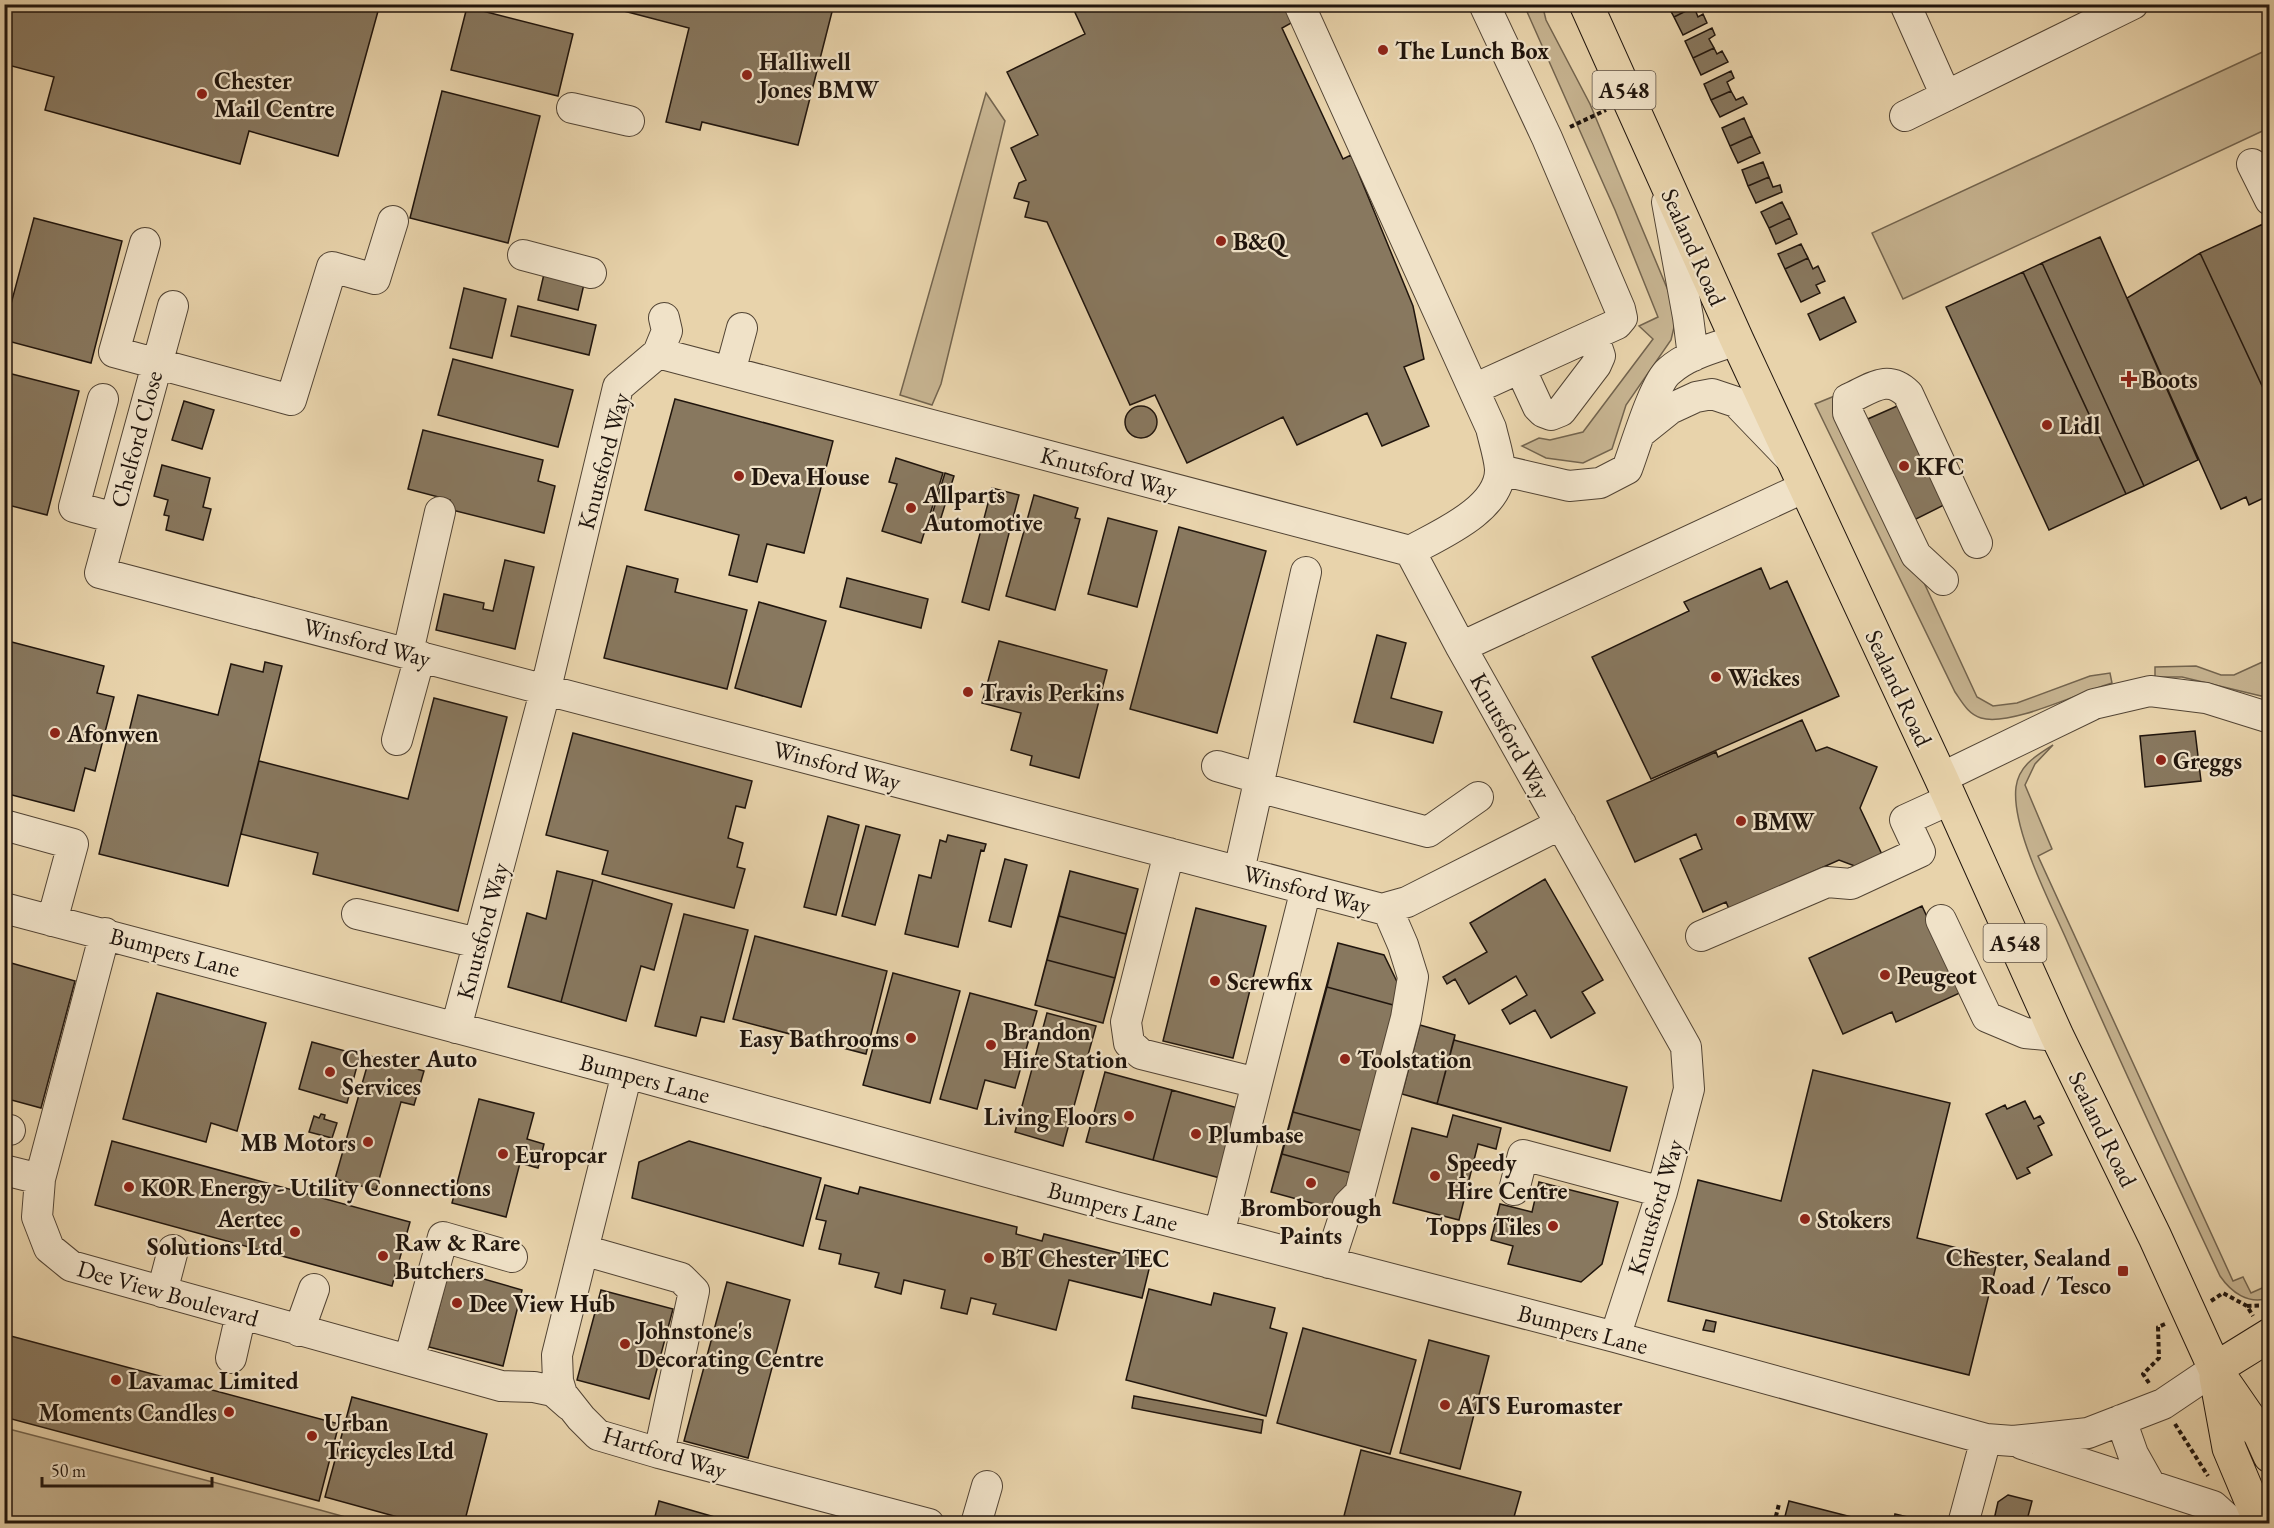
<svg xmlns="http://www.w3.org/2000/svg" width="2274" height="1528" font-family="'EB Garamond',serif">
  <style>
    .green { fill: #c6b390; stroke: #73644e; stroke-width: 1.5 }
    .building { fill: #88785f; stroke: #20150d; stroke-width: 1.5 }
    .lines { fill: none; stroke-linecap: round; stroke-linejoin: round }
    .minor-casing { stroke: #524434; stroke-width: 32 }
    .major-casing { stroke: #20150d; stroke-width: 35 }
    .path { stroke: #20150d; stroke-width: 4; stroke-dasharray: 4.5 3; stroke-linecap: butt }
    .minor { stroke: #f0e2c8; stroke-width: 30 }
    .major { stroke: #e8d3ab; stroke-width: 33 }
    .poi-dot { fill: #8f2418; stroke: #f0e2c8; stroke-width: 2 }
    .labels { text-anchor: middle; dominant-baseline: central; stroke-width: 4.5; stroke-linejoin: round; paint-order: stroke }
    .shield { fill: #f0e2c8; stroke: #5e5245; stroke-width: 1.5 }
    .shield-label { font-size: 22px; font-weight: bold; fill: #20150d }
    .poi-label { font-size: 24px; font-weight: bold; fill: #20150d; stroke: #f0e2c8; text-anchor: start }
    .street-label { font-size: 24px; fill: #20150d; stroke: #f0e2c8 }
  </style>
  <rect width="100%" height="100%" fill="#e8d3ab"/>
  <filter id="stains"><feTurbulence type="fractalNoise" baseFrequency=".00333" numOctaves="4"/><feColorMatrix values="0 0 0 0 .2 0 0 0 0 .09 0 0 0 0 .02 0 0 0 .5 -.17"/></filter>
  <radialGradient id="worn" r=".72"><stop offset=".6" stop-color="#630" stop-opacity="0"/><stop offset="1" stop-color="#630" stop-opacity=".3"/></radialGradient>
  <path class="green" d="M1542,4L1546,20L1590,104L1672,300L1675,323L1671,340L1626,405L1612,449L1583,463L1546,458L1522,446L1539,438L1550,440L1583,432L1653,339L1639,326L1658,317L1615,210L1524,5Z
    M2269,49V128L1903,299L1872,233Z
    M986,93L1005,121L941,384L932,405L900,395Z
    M1837,395L1977,697L1993,706L2017,703L2090,676L2110,673L2112,683C2081,692 2010,727 1981,718C1968,714 1962,702 1955,692L1815,404Z
    M2269,659V695L2261,696L2182,677H2155V667L2196,666L2221,675H2234Z
    M2053,745L2035,764L2025,785L2052,849L2038,856L2233,1281L2243,1277L2251,1293L2269,1285V1298C2248,1305 2231,1292 2220,1276C2168,1165 2116,1054 2067,941C2050,902 2011,828 2016,787C2019,765 2036,756 2053,745Z
    M5,1428L320,1510L367,1523H5Z"/>
  <path class="building" d="M4,4H380L338,156L249,131L240,164L45,110L54,77L4,64Z
    M597,4H834L798,145L702,122L700,130L666,122L689,28Z
    M1071,4H1285L1293,22L1282,28L1343,159L1351,155L1413,306L1424,359L1404,367L1429,426L1382,446L1367,413L1297,445L1283,417L1187,463L1155,395L1130,405L1047,222L1025,217L1029,202L1014,198L1019,183L1026,180L1011,148L1038,135L1007,72L1085,34Z
    M1667,4H1693L1694,7L1674,17Z
    M467,7L573,34L558,96L451,70Z
    M1694,7L1698,17L1703,14L1707,23L1683,35L1674,17Z
    M1712,28L1715,35L1709,39L1714,48L1693,58L1685,41Z
    M1714,48L1717,54L1722,51L1728,62L1701,75L1693,58Z
    M1731,71L1734,78L1727,82L1731,91L1711,100L1704,84Z
    M442,91L540,116L508,243L410,218Z
    M1731,91L1736,100L1743,97L1747,104L1720,117L1711,100Z
    M1744,118L1752,136L1730,146L1722,128Z
    M1752,136L1760,153L1738,163L1730,146Z
    M1763,162L1769,177L1748,186L1742,170Z
    M1769,177L1773,187L1780,185L1782,192L1756,203L1748,186Z
    M1782,202L1790,218L1769,228L1761,212Z
    M34,218L122,241L91,363L4,340V330Z
    M1790,218L1797,234L1776,244L1769,228Z
    M2263,224L2270,237V403L2200,253Z
    M2100,237L2198,460L2144,486L2042,263Z
    M1801,244L1808,258L1785,269L1778,254Z
    M2200,253L2270,403V495L2249,505L2246,497L2221,509L2127,298Z
    M1808,258L1813,269L1818,266L1825,281L1816,285L1820,293L1801,302L1785,269Z
    M2042,263L2144,486L2126,494L2023,272Z
    M2023,272L2126,494L2049,530L1946,307Z
    M544,274L584,284L578,310L538,300Z
    M464,288L506,299L492,358L450,348Z
    M1844,297L1856,322L1820,340L1808,314Z
    M518,306L596,325L589,355L511,336Z
    M453,359L573,390L558,447L438,415Z
    M4,372L79,391L47,515L4,504Z
    M675,399L833,441L804,553L767,544L757,582L729,575L739,535L645,510Z
    M184,401L214,410L202,449L172,440Z
    M1904,403L1944,505L1908,523L1861,422Z
    M1125 422a16 16 0 1 1 32 0a16 16 0 1 1-32 0Z
    M423,430L543,460L538,481L555,486L544,533L448,509L450,500L408,489Z
    M896,458L943,473L921,543L882,531L897,484L889,482Z
    M162,465L210,478L203,507L211,509L203,540L166,530L169,516L164,515L168,500L154,496Z
    M945,473L954,476L939,524L930,521Z
    M992,488L1019,495L989,610L962,602Z
    M1034,495L1078,508L1075,518L1080,519L1055,610L1006,596Z
    M1108,518L1157,531L1137,607L1088,594Z
    M1179,527L1266,551L1217,733L1130,709Z
    M505,560L534,567L515,649L436,630L444,594L484,603L483,609L493,611Z
    M627,566L678,579L675,592L747,610L727,689L604,658Z
    M1761,568L1770,589L1787,581L1839,696L1651,779L1592,657L1689,611L1684,602Z
    M847,578L928,599L921,628L840,607Z
    M759,602L826,621L801,707L735,688Z
    M1377,635L1406,643L1391,698L1442,712L1433,743L1354,722Z
    M4,640L104,666L97,693L114,697L95,771L85,768L74,811L4,793Z
    M999,641L1107,670L1079,778L1030,765L1032,756L1011,750L1021,713L982,703Z
    M265,662L282,666L228,886L99,854L138,695L218,715L231,664L263,672Z
    M434,698L507,717L458,911L313,874L318,853L241,834L259,761L408,799Z
    M1802,720L1816,751L1827,747L1877,767L1860,808L1886,863L1868,871L1839,860L1729,909L1726,902L1703,912L1680,859L1702,849L1696,834L1635,862L1607,801L1716,752L1718,757Z
    M2195,731L2201,781L2145,787L2140,736Z
    M573,733L752,781L745,808L736,806L728,838L743,843L737,867L745,869L734,908L602,874L608,851L546,835Z
    M828,816L859,825L836,915L804,907Z
    M866,826L900,835L875,925L842,916Z
    M948,835L986,844L984,851L981,850L958,947L905,934L919,875L931,878L940,840L946,842Z
    M1005,859L1027,865L1011,927L989,921Z
    M557,871L593,880L561,1002L508,987L527,913L546,919Z
    M1070,871L1138,889L1126,934L1059,916Z
    M1070,871L1138,889L1103,1023L1035,1005Z
    M1545,879L1603,980L1582,992L1595,1013L1551,1038L1535,1010L1510,1024L1502,1010L1527,995L1516,976L1469,1004L1455,979L1447,984L1443,977L1487,952L1470,923Z
    M593,880L672,904L654,970L641,966L626,1021L561,1002Z
    M1922,906L1962,992L1896,1022L1892,1012L1843,1034L1809,958Z
    M1196,908L1266,926L1233,1058L1163,1041Z
    M684,914L748,930L724,1022L701,1017L696,1036L655,1026Z
    M1059,916L1126,934L1115,978L1047,960Z
    M755,936L887,971L866,1054L733,1019Z
    M1338,943L1384,955L1401,990L1397,1006L1327,987Z
    M1338,943L1384,955L1401,990L1341,1211L1271,1192Z
    M1047,960L1115,978L1103,1023L1035,1005Z
    M4,961L75,981L41,1108L4,1098Z
    M893,973L960,991L930,1103L863,1085Z
    M1327,987L1397,1006L1363,1131L1293,1112Z
    M157,993L266,1023L237,1131L211,1123L206,1142L123,1119Z
    M970,993L1037,1011L1015,1088L985,1080L977,1109L940,1099Z
    M1047,1013L1096,1026L1063,1146L1015,1132Z
    M1420,1025L1455,1035L1437,1104L1402,1094Z
    M1420,1025L1455,1035L1454,1040L1627,1087L1610,1151L1402,1094Z
    M1454,1040L1627,1087L1610,1151L1437,1104Z
    M312,1042L360,1055L347,1103L299,1089Z
    M370,1056L424,1071L414,1105L401,1102L376,1190L335,1179Z
    M1813,1070L1950,1103L1917,1238L1998,1258L1969,1375L1668,1301L1698,1180L1781,1201Z
    M1105,1072L1172,1090L1153,1160L1086,1142Z
    M1105,1072L1238,1108L1220,1178L1086,1142Z
    M1172,1090L1238,1108L1220,1178L1153,1160Z
    M479,1099L534,1113L527,1139L544,1144L538,1168L520,1163L506,1217L452,1203Z
    M2025,1101L2034,1119L2040,1116L2044,1123L2038,1126L2052,1155L2027,1168L2030,1173L2017,1179L1986,1114L2005,1105L2007,1109Z
    M1293,1112L1363,1131L1351,1173L1282,1154Z
    M321,1114L325,1115L324,1119L337,1123L332,1138L309,1132L314,1116L319,1118Z
    M1453,1115L1501,1128L1496,1149L1478,1144L1459,1220L1393,1203L1412,1128L1447,1137Z
    M112,1141L410,1222L392,1286L95,1205Z
    M689,1141L821,1178L803,1246L632,1198L639,1162Z
    M1282,1154L1351,1173L1341,1211L1271,1192Z
    M1539,1182L1618,1202L1602,1264L1581,1282L1508,1264L1513,1246L1491,1240L1500,1204L1532,1212Z
    M825,1185L858,1194L860,1187L1017,1227L1016,1234L1042,1241L1044,1234L1151,1261L1142,1298L1069,1280L1056,1330L993,1314L996,1304L971,1298L967,1314L941,1308L945,1290L904,1280L901,1294L875,1287L879,1273L839,1264L841,1254L819,1249L826,1221L816,1219Z
    M449,1269L522,1290L503,1366L429,1347Z
    M727,1282L790,1300L748,1458L684,1441Z
    M1149,1289L1211,1305L1214,1293L1275,1308L1270,1328L1287,1333L1266,1416L1126,1380Z
    M601,1290L673,1309L649,1399L577,1380Z
    M1706,1320L1716,1322L1714,1332L1703,1330Z
    M1303,1328L1416,1360L1390,1454L1277,1423Z
    M7,1335L339,1424L319,1501L4,1417V1344Z
    M1429,1340L1489,1356L1460,1469L1400,1453Z
    M1134,1396L1263,1420L1261,1433L1132,1408Z
    M352,1397L487,1434L464,1524H423L325,1497Z
    M1361,1450L1521,1492L1512,1524H1372L1344,1516Z
    M2008,1495L2032,1501L2026,1524H1993L1998,1502Z
    M659,1501L739,1524H653Z
    M1789,1501L1879,1524H1783Z
    M1895,1514L1925,1521V1524H1893Z"/>
  <g class="lines">
    <defs>
      <path id="minor" d="M1299,4L1491,428C1494,441 1499,456 1500,469C1501,509 1439,535 1410,551
        M1905,4L1946,96
        M572,108L629,121
        M1905,116L2133,4
        M2252,164L2270,200
        M1667,202L1688,317L1693,356
        M145,243L114,352L291,400L332,267L375,279L393,221
        M523,255L591,273
        M173,306L100,573L1382,909L1407,902L1561,824
        M658,353L667,331L664,318
        M1520,368L1538,407L1543,412L1551,415L1561,411L1596,365L1600,356L1593,335
        M730,372L742,328
        M1474,389L1617,324L1622,318L1620,309L1547,138L1484,4
        M103,399L74,507L115,518
        M1640,433L1670,409L1696,397L1712,394L1736,402L1788,456
        M1500,470L1569,486L1600,483L1627,469C1635,448 1654,383 1669,371C1688,354 1714,348 1737,340
        M1943,580L1916,555L1848,413V399C1871,389 1887,373 1908,394L1977,543
        M1461,647L1805,487
        M408,652L440,512
        M397,740L420,656
        M1217,766L1259,778
        M1941,778L2094,704L2150,691L2206,698L2270,718
        M1258,787L1428,832L1478,797
        M4,825L73,844L52,921
        M1169,853L1126,1022L1129,1043L1141,1054L1257,1083
        M1239,871L1306,572
        M4,908L627,1073L1115,1207L1615,1337L1986,1439L2013,1441L2088,1433L2163,1404L2215,1369
        M357,914L478,943
        M1941,920L1987,1017L2025,1033L2057,1036
        M105,933L40,1179L37,1217L49,1248L71,1266L501,1386L534,1387L553,1391L569,1405
        M1701,936L1827,882L1851,884L1920,852L1905,820L1951,799
        M456,1028L546,688L618,387L658,353L1410,551L1461,647L1686,1047L1689,1089L1662,1192L1615,1337
        M627,1073L557,1355L558,1381L562,1394L581,1418L598,1435L659,1453L929,1524
        M4,1129L10,1130
        M4,1170L40,1179
        M1514,1190L1523,1155L1662,1192
        M1219,1234L1306,889
        M583,1250L681,1278L694,1291L659,1453
        M1329,1263L1348,1205L1360,1193L1406,1018L1413,977L1403,945L1387,908
        M162,1292L173,1250
        M299,1331L314,1289
        M231,1358L241,1314
        M409,1360L443,1237L512,1257
        M2121,1420L2133,1454L2151,1486
        M2022,1444L2213,1506L2233,1524
        M976,1524L987,1486
        M1963,1524L1986,1439"/>
      <path id="major" d="M1586,4L1737,340L1941,778L2057,1036L2155,1237L2215,1369L2260,1434L2270,1456
        M2215,1369L2270,1335
        M2216,1377L2229,1448L2261,1524"/>
    </defs>
    <use href="#minor" class="minor-casing"/>
    <use href="#major" class="major-casing"/>
    <path class="path" d="M1570,127L1606,110
      M2211,1301L2223,1293L2247,1306L2253,1316
      M2247,1306L2270,1305
      M2149,1383L2143,1374L2159,1358L2158,1327L2165,1324
      M2268,1397L2270,1377
      M2175,1424L2208,1476
      M1774,1524L1779,1504"/>
    <use href="#minor" class="minor"/>
    <use href="#major" class="major"/>
  </g>
  <g class="poi-dot">
    <circle cx="1383" cy="50" r="6"/>
    <circle cx="747" cy="75" r="6"/>
    <circle cx="202" cy="94" r="6"/>
    <circle cx="1221" cy="241" r="6"/>
    <path d="M2126 370h6v6h6v6h-6v6h-6v-6h-6v-6h6z"/>
    <circle cx="2047" cy="425" r="6"/>
    <circle cx="1904" cy="466" r="6"/>
    <circle cx="739" cy="476" r="6"/>
    <circle cx="911" cy="508" r="6"/>
    <circle cx="1716" cy="677" r="6"/>
    <circle cx="968" cy="692" r="6"/>
    <circle cx="55" cy="733" r="6"/>
    <circle cx="2161" cy="760" r="6"/>
    <circle cx="1741" cy="821" r="6"/>
    <circle cx="1885" cy="975" r="6"/>
    <circle cx="1215" cy="981" r="6"/>
    <circle cx="911" cy="1038" r="6"/>
    <circle cx="991" cy="1045" r="6"/>
    <circle cx="1345" cy="1059" r="6"/>
    <circle cx="330" cy="1072" r="6"/>
    <circle cx="1129" cy="1116" r="6"/>
    <circle cx="1196" cy="1134" r="6"/>
    <circle cx="368" cy="1142" r="6"/>
    <circle cx="503" cy="1154" r="6"/>
    <circle cx="1435" cy="1176" r="6"/>
    <circle cx="1311" cy="1183" r="6"/>
    <circle cx="129" cy="1187" r="6"/>
    <circle cx="1805" cy="1219" r="6"/>
    <circle cx="1553" cy="1226" r="6"/>
    <circle cx="295" cy="1232" r="6"/>
    <circle cx="383" cy="1256" r="6"/>
    <circle cx="989" cy="1258" r="6"/>
    <rect x="2117" y="1265" width="12" height="12" rx="3"/>
    <circle cx="457" cy="1303" r="6"/>
    <circle cx="625" cy="1344" r="6"/>
    <circle cx="116" cy="1380" r="6"/>
    <circle cx="1445" cy="1405" r="6"/>
    <circle cx="229" cy="1412" r="6"/>
    <circle cx="312" cy="1436" r="6"/>
  </g>
  <g class="labels">
    <g class="shield">
      <rect x="1592.5" y="71" width="63" height="38" rx="4.5"/>
      <rect x="1983.5" y="924" width="63" height="38" rx="4.5"/>
    </g>
    <g class="shield-label">
      <text x="1624" y="90">A548</text>
      <text x="2015" y="943">A548</text>
    </g>
    <g class="poi-label">
      <text x="1395" y="50">The Lunch Box</text>
      <text x="759" y="61">Halliwell<tspan x="759" dy="28">Jones BMW</tspan></text>
      <text x="214" y="80">Chester<tspan x="214" dy="28">Mail Centre</tspan></text>
      <text x="1233" y="241">B&amp;Q</text>
      <text x="2141" y="379">Boots</text>
      <text x="2059" y="425">Lidl</text>
      <text x="1916" y="466">KFC</text>
      <text x="751" y="476">Deva House</text>
      <text x="923" y="494">Allparts<tspan x="923" dy="28">Automotive</tspan></text>
      <text x="1728" y="677">Wickes</text>
      <text x="980" y="692">Travis Perkins</text>
      <text x="67" y="733">Afonwen</text>
      <text x="2173" y="760">Greggs</text>
      <text x="1753" y="821">BMW</text>
      <text x="1897" y="975">Peugeot</text>
      <text x="1227" y="981">Screwfix</text>
      <text x="1003" y="1031">Brandon<tspan x="1003" dy="28">Hire Station</tspan></text>
      <text x="899" y="1038" text-anchor="end">Easy Bathrooms</text>
      <text x="342" y="1058">Chester Auto<tspan x="342" dy="28">Services</tspan></text>
      <text x="1357" y="1059">Toolstation</text>
      <text x="1117" y="1116" text-anchor="end">Living Floors</text>
      <text x="1208" y="1134">Plumbase</text>
      <text x="356" y="1142" text-anchor="end">MB Motors</text>
      <text x="515" y="1154">Europcar</text>
      <text x="1447" y="1162">Speedy<tspan x="1447" dy="28">Hire Centre</tspan></text>
      <text x="141" y="1187">KOR Energy - Utility Connections</text>
      <text x="1311" y="1207" text-anchor="middle">Bromborough<tspan x="1311" dy="28">Paints</tspan></text>
      <text x="283" y="1218" text-anchor="end">Aertec<tspan x="283" dy="28">Solutions Ltd</tspan></text>
      <text x="1817" y="1219">Stokers</text>
      <text x="1541" y="1226" text-anchor="end">Topps Tiles</text>
      <text x="395" y="1242">Raw &amp; Rare<tspan x="395" dy="28">Butchers</tspan></text>
      <text x="2111" y="1257" text-anchor="end">Chester, Sealand<tspan x="2111" dy="28">Road / Tesco</tspan></text>
      <text x="1001" y="1258">BT Chester TEC</text>
      <text x="469" y="1303">Dee View Hub</text>
      <text x="637" y="1330">Johnstone's<tspan x="637" dy="28">Decorating Centre</tspan></text>
      <text x="128" y="1380">Lavamac Limited</text>
      <text x="1457" y="1405">ATS Euromaster</text>
      <text x="217" y="1412" text-anchor="end">Moments Candles</text>
      <text x="324" y="1422">Urban<tspan x="324" dy="28">Tricycles Ltd</tspan></text>
    </g>
    <g class="street-label">
      <text transform="translate(1694 247) rotate(66)">Sealand Road</text>
      <text transform="translate(136 439) rotate(-75)">Chelford Close</text>
      <text transform="translate(603 461) rotate(-75)">Knutsford Way</text>
      <text transform="translate(1109 472) rotate(15)">Knutsford Way</text>
      <text transform="translate(367 642) rotate(15)">Winsford Way</text>
      <text transform="translate(1899 688) rotate(65)">Sealand Road</text>
      <text transform="translate(1511 736) rotate(61)">Knutsford Way</text>
      <text transform="translate(837 765) rotate(15)">Winsford Way</text>
      <text transform="translate(1307 889) rotate(15)">Winsford Way</text>
      <text transform="translate(482 931) rotate(-75)">Knutsford Way</text>
      <text transform="translate(175 952) rotate(15)">Bumpers Lane</text>
      <text transform="translate(645 1078) rotate(15)">Bumpers Lane</text>
      <text transform="translate(2103 1129) rotate(64)">Sealand Road</text>
      <text transform="translate(1113 1206) rotate(15)">Bumpers Lane</text>
      <text transform="translate(1655 1207) rotate(-73)">Knutsford Way</text>
      <text transform="translate(168 1293) rotate(16)">Dee View Boulevard</text>
      <text transform="translate(1583 1329) rotate(15)">Bumpers Lane</text>
      <text transform="translate(665 1452) rotate(17)">Hartford Way</text>
    </g>
  </g>
  <rect width="2274" height="1528" fill="none" stroke="#e8d3ab" stroke-width="24"/>
  <rect x="6" y="6" width="2262" height="1516" fill="none" stroke="#20150d" stroke-width="3"/>
  <rect x="12" y="12" width="2250" height="1504" fill="none" stroke="#20150d" stroke-width="1.5"/>
  <path d="M42 1477v9h170v-9" fill="none" stroke="#20150d" stroke-width="3"/>
  <text x="51" y="1477" font-size="18" fill="#20150d" stroke="#f0e2c8" stroke-width="4.5" paint-order="stroke">50 m</text>
  <rect width="100%" height="100%" filter="url(#stains)"/>
  <rect width="100%" height="100%" fill="url(#worn)"/>
</svg>
